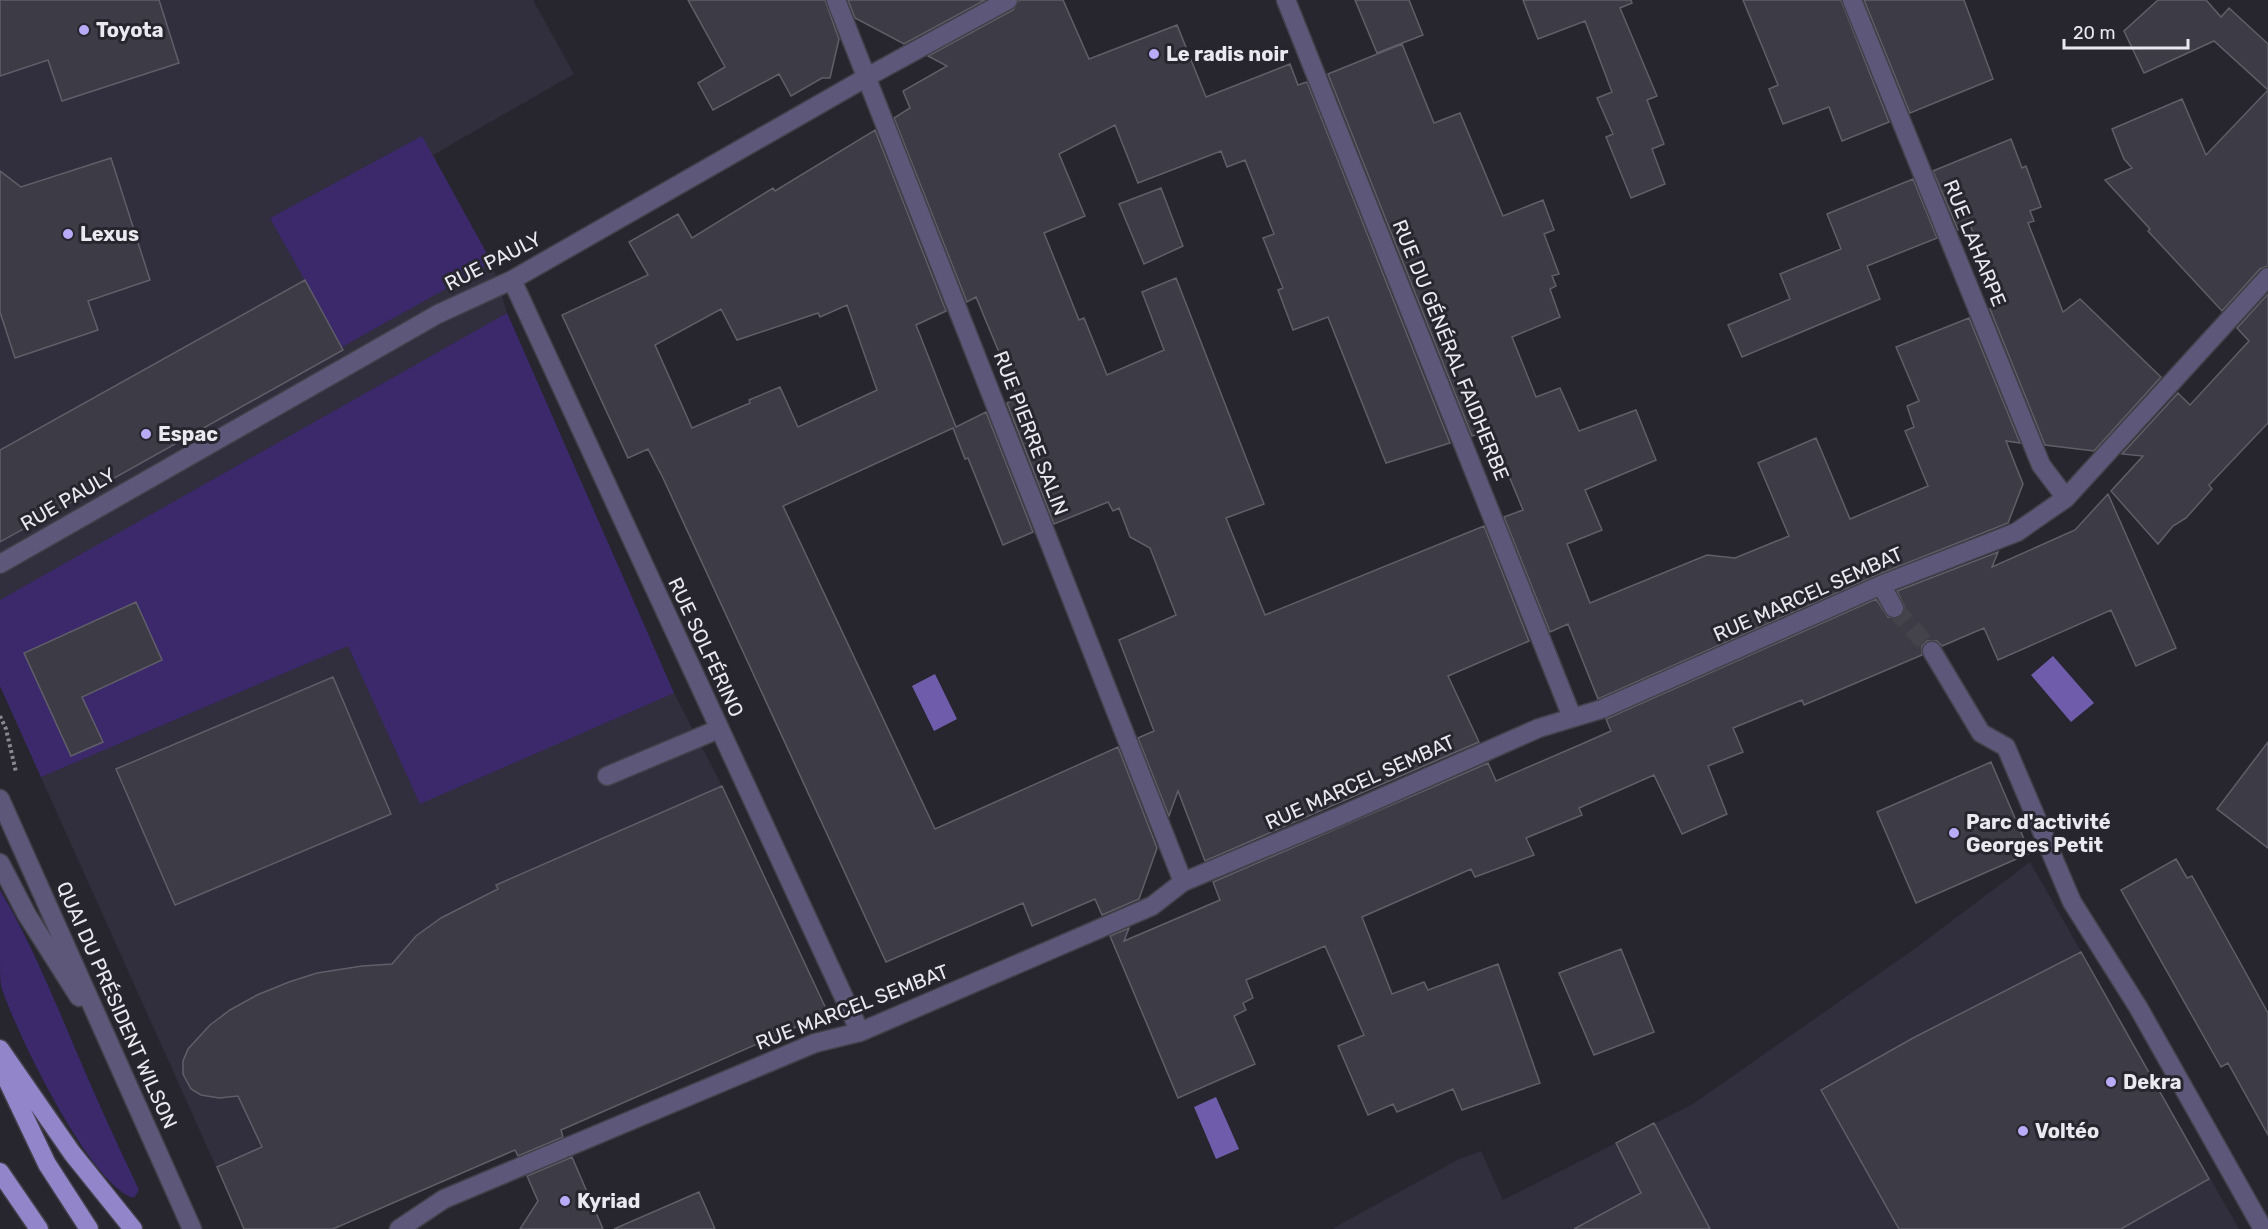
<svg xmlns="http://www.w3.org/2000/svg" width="2268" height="1229" font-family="Rubik,sans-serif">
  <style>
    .built { fill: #312e3d }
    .green { fill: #3b296b }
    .water { fill: #6f5dab }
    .building { fill: #3d3b45; stroke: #605f69; stroke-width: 1.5; fill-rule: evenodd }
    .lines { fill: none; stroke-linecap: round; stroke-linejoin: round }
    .minor-tunnel { stroke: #44434c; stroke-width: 18; stroke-dasharray: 18 9; stroke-linecap: butt }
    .minor-casing { stroke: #42414a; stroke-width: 21 }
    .major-casing { stroke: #42414a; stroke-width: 21 }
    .path { stroke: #898890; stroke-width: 4; stroke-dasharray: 3 3; stroke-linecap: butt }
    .minor { stroke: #5d5779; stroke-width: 18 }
    .major { stroke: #9285ca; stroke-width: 18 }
    .poi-dot { fill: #b9abf7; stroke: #27262f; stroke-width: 2 }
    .labels { text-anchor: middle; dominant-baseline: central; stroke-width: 6; stroke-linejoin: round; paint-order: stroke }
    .poi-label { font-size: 20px; font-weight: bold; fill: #eae9ef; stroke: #27262f; text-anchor: start }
    .street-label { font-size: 20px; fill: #eae9ef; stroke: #27262f }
  </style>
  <rect width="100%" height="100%" fill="#27262f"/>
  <path class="built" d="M0,0H533L574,74L433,155L492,263L507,313L674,693L722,786L785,921L333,1229H244L0,686Z
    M2030,862L2239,1229H1332L1459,1159L1481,1151L1503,1200L1693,1104L1917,947Z"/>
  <path class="green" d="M422,136L492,263L342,347L270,218Z
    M507,313L674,693L420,804L348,646L41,777L0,686V600Z
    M0,890C36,951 61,1017 89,1081C105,1118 122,1154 139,1190L134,1198C90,1186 15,1030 1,986C0,977 0,967 0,958C0,935 0,913 0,890Z"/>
  <path class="water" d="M2053,656L2094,703L2071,722L2031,675Z
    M935,674L957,719L934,731L912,686Z
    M1216,1097L1239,1149L1216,1159L1194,1107Z"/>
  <path class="building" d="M0,0H159L179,63L62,101L48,60L0,76Z
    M688,0H825L839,39L830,78H822L791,96L779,74L713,110L698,83L725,67Z
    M848,0H985L904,44L855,18Z
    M1019,0H1063L1089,59L1177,25L1206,97L1290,64L1298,85L1307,82L1450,443L1386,463L1328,317L1293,330L1278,290L1283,288L1263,238L1274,234L1245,160L1227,167L1221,151L1138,183L1115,125L1059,154L1085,216L1044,233L1079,320L1084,318L1107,375L1164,350L1142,292L1176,278L1264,504L1226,518L1265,615L1484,526L1529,641L1448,676L1479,742L1205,861L1178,791L1169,816L1138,738L1154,731L1119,640L1176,615L1150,548L1130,537L1119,508L1113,511L1108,502L1054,524L1007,403L1018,398L976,297L967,302L894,118L910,108L903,91L947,66L928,56L1013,10Z
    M1355,0H1409L1423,35L1377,53Z
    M1523,0H1631L1632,3L1620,8L1657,96L1647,100L1664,144L1652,149L1665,184L1631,198L1606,137L1613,134L1597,98L1612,92L1585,21L1538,39Z
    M1743,0H1841L1889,122L1842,141L1829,107L1783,124L1769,89L1778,85Z
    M1864,0H1964L1993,79L1910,113Z
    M2158,0H2206L2221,17L2229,8L2268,44V90L2214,41L2144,73L2124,31Z
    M1402,44L1434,123L1460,113L1503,216L1543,200L1554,230L1544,234L1559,274L1552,276L1556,286L1550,289L1560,317L1512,337L1536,397L1560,388L1579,431L1636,410L1656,460L1585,490L1602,530L1567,544L1590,603L1707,555L1735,558L1789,536L1758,463L1816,438L1850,519L1928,486L1905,431L1914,427L1907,406L1919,401L1896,347L1969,318L2020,443L2006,441L2023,484L2008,523L1877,575L1598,699L1568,624L1550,632L1504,517L1523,510L1490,430L1472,436L1328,74Z
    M2268,90V266L2260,269L2222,311L2148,231L2150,229L2105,180L2132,168L2124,159L2112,129L2182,99L2206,155Z
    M875,130L946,311L916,325L956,427L986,412L1033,532L1003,545L968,458L965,459L953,428L783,506L935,829L1118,747L1157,848L1139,899L1102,915L1095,899L1032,926L1023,903L886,962L663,478L648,449L628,458L562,315L648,275L629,242L678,214L692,238L773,188L775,191ZM847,305L877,390L798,427L780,387L749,400L750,403L692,428L655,345L721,309L737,340L818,313L820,317Z
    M2011,139L2022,168L2026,166L2041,207L2030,211L2034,221L2028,223L2063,312L2080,299L2161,377L2094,451L2045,445L1990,309L2002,304L1970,225L1958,230L1933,171Z
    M111,158L150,280L88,301L98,330L15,358L0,312V171L21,187Z
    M1913,179L1937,238L1867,266L1880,299L1742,357L1728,325L1790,299L1780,274L1841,249L1827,214Z
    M1161,188L1183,246L1144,264L1119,204Z
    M305,280L343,350L0,542V450Z
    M2268,294V423L2209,485L2212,489L2186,518L2173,526L2158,544L2111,491L2143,456L2122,454L2178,393L2190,405L2249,341L2237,328Z
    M2108,494L2176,648L2136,666L2111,610L1998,660L1984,628L1942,646L1937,641H1927L1922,646V655L1804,705L1802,700L1733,728L1743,752L1708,766L1727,814L1682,834L1654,775L1579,808L1582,815L1526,838L1534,855L1475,877L1471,869L1362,917L1392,994L1424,982L1428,990L1498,964L1540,1083L1462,1110L1453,1089L1397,1112L1393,1104L1368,1115L1338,1046L1364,1035L1325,946L1246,980L1253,998L1243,1003L1246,1010L1234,1016L1255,1064L1178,1098L1110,936L1129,928L1124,941L1220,900L1213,882L1488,763L1496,781L1584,743L1611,731L1606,719L1876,599L1888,617L1899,618L1903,614L1905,608L1897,591L1998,552L1992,567L2075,530Z
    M136,602L162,660L82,697L103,742L71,756L24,653Z
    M333,677L391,814L175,905L116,769Z
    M2268,742V848L2217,809Z
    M1991,762L2030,853L1916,903L1877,812Z
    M722,786L828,1013L561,1130L563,1137L518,1156L515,1150L333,1229H244L217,1167L262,1147L238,1096L219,1098L201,1095L191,1089L183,1074V1061L188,1049L210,1025L230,1010L257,995L289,982L317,973L362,966L392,964L416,936L441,918L498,889L496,885Z
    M2176,859L2187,878L2192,876L2268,1013V1135L2228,1063L2221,1067L2121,890Z
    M1621,949L1654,1032L1594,1055L1559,973Z
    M2081,952L2209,1179L2121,1229H1899L1821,1090L1913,1038Z
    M1654,1123L1710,1229H1574L1641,1193L1616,1143Z
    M572,1157L603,1229H520L538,1201L527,1176Z
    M699,1192L715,1229H614Z"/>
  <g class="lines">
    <path class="minor-tunnel" d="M1894,608L1932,651"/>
    <defs>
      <path id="minor" d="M836,0L1183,882
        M1286,0L1572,717
        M1852,0L2041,465L2066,498
        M512,280L860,1032
        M0,564L438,314L512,280L867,77L1008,0
        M1881,585L1894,608
        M1932,651L1981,733L2006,747L2072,902L2138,1007L2263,1229
        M607,776L719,729
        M0,799L192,1229
        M0,863L27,915L79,997
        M399,1229L444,1199L815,1043L860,1032L1152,906L1183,882L1340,816L1539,728L1602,709L1881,585L2017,532L2066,498L2268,277"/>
      <path id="major" d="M0,1049L72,1153L133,1229
        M0,1065L47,1164L89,1229
        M0,1172L39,1229"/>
    </defs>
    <use href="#minor" class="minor-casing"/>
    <use href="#major" class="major-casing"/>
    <path class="path" d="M0,716L6,729L16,772"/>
    <use href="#minor" class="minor"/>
    <use href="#major" class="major"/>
  </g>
  <g class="poi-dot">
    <circle cx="84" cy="30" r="6"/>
    <circle cx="1154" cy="54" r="6"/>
    <circle cx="68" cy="234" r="6"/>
    <circle cx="146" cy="434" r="6"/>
    <circle cx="1954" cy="833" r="6"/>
    <circle cx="2111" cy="1082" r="6"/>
    <circle cx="2023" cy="1131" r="6"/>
    <circle cx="565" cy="1201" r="6"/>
  </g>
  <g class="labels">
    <g class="poi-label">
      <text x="96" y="30">Toyota</text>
      <text x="1166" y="54">Le radis noir</text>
      <text x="80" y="234">Lexus</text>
      <text x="158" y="434">Espac</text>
      <text x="1966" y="822">Parc d'activité<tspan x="1966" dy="23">Georges Petit</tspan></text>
      <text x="2123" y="1082">Dekra</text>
      <text x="2035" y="1131">Voltéo</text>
      <text x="577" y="1201">Kyriad</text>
    </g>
    <g class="street-label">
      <text transform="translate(1975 243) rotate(68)">RUE LAHARPE</text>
      <text transform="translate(493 261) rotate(-27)">RUE PAULY</text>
      <text transform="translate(1451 350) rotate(68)">RUE DU GÉNÉRAL FAIDHERBE</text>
      <text transform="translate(1031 433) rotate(69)">RUE PIERRE SALIN</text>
      <text transform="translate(68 499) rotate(-30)">RUE PAULY</text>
      <text transform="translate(1808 594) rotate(-24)">RUE MARCEL SEMBAT</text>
      <text transform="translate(706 647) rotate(65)">RUE SOLFÉRINO</text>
      <text transform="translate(1360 782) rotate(-24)">RUE MARCEL SEMBAT</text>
      <text transform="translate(117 1005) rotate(66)">QUAI DU PRÉSIDENT WILSON</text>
      <text transform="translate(852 1007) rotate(-21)">RUE MARCEL SEMBAT</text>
    </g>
  </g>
  <path d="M2064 39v9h124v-9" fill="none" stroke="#eae9ef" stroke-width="3"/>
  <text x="2073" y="39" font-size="18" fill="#eae9ef" stroke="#27262f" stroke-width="4.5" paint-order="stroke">20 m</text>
</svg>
